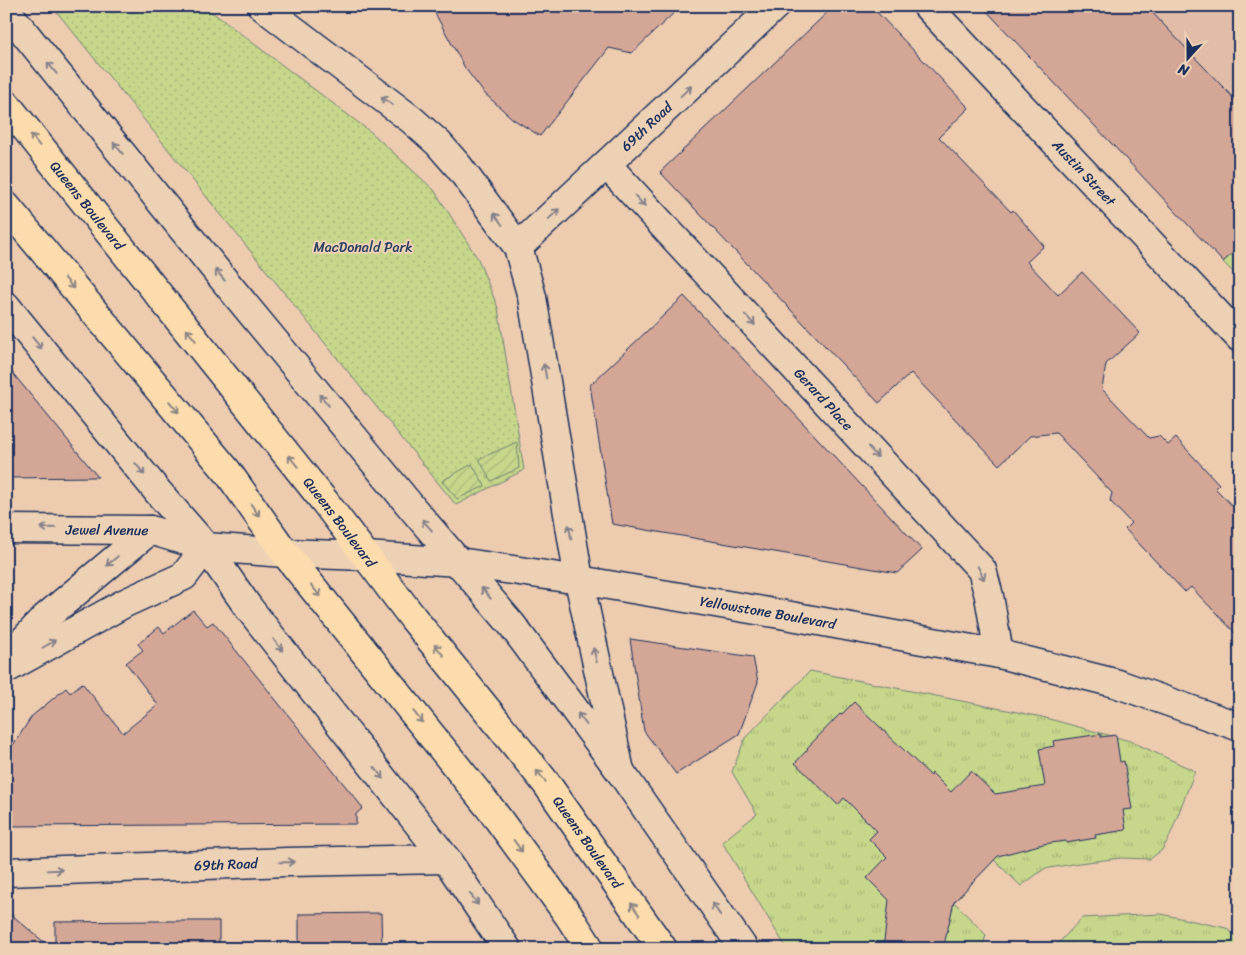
<svg xmlns="http://www.w3.org/2000/svg" width="1246" height="955" font-family="Sriracha,sans-serif">
  <style>
    .built { fill: #e1bda7 }
    .grass { fill: url(#grass-tufts); stroke: #708274 }
    .park { fill: url(#park-dots); stroke: #708274 }
    .garden { fill: url(#garden-furrows); stroke: #708274 }
    .building { fill: #d4a696; stroke: #1b2f5e }
    .lines { fill: none; stroke-linecap: round; stroke-linejoin: round }
    .street-casing { stroke: #1b2f5e; stroke-width: 31 }
    .secondary-casing { stroke: #1b2f5e; stroke-width: 31 }
    .primary-casing { stroke: #1b2f5e; stroke-width: 31 }
    .street { stroke: #edd1b4; stroke-width: 28 }
    .secondary { stroke: #edd1b4; stroke-width: 28 }
    .primary { stroke: #fcdcac; stroke-width: 28 }
    .oneway { stroke: #848089 }
    .oneway2 { stroke: #8c8685 }
    .labels { text-anchor: middle; dominant-baseline: central; stroke-width: 4; stroke-linejoin: round; paint-order: stroke }
    .street-label { font-size: 14px; fill: #1b2f5e; stroke: #edd1b4 }
    .park-label { font-size: 14px; fill: #2c4062; stroke: #edd1b4 }
  </style>
  <defs>
    <pattern id="grass-tufts" width="24" height="20" patternUnits="userSpaceOnUse" patternTransform="scale(1.25)"><rect width="24" height="20" fill="#c6d68a"/><path d="M3 7l-1-3M5 7V3M7 7l1-3M15 17l-1-3M17 17v-4M19 17l1-3" fill="none" stroke="#aab87a"/></pattern>
    <pattern id="park-dots" width="8" height="8" patternUnits="userSpaceOnUse" patternTransform="scale(1.25)"><rect width="8" height="8" fill="#c6d68a"/><path d="M2 2h.1M6 6h.1" fill="none" stroke="#aab87a" stroke-width="1.8" stroke-linecap="round"/></pattern>
    <pattern id="garden-furrows" width="10" height="10" patternUnits="userSpaceOnUse" patternTransform="scale(1.25)"><rect width="10" height="10" fill="#c6d68a"/><path d="M-1 1l2-2M0 10L10 0M9 11l2-2" fill="none" stroke="#aab87a"/></pattern>
  </defs>
  <rect width="100%" height="100%" fill="#eccbaf"/>
  <filter id="ink" filterUnits="userSpaceOnUse"><feTurbulence type="fractalNoise" baseFrequency=".02" numOctaves="2"/><feDisplacementMap in="SourceGraphic" scale="10" xChannelSelector="R" yChannelSelector="G"/><feConvolveMatrix kernelMatrix="1 2 1 2 8 2 1 2 1" color-interpolation-filters="sRGB"/></filter>
  <g filter="url(#ink)">
    <path class="built" d="M1145,6H1240V106Z"/>
    <path class="grass" d="M1240,246V279L1223,262Z
      M810,671L1042,717L1130,741L1195,771L1169,838L1162,850L1150,859L1121,858L1079,863L1044,869L1021,886L994,860L954,902L986,935L982,949H787L722,842L757,814L732,772L745,738Z
      M1161,914L1226,928L1240,940V949H1053L1082,918Z"/>
    <path class="park" d="M52,6H204L372,133L434,190L478,259L498,308L524,470L456,505Z"/>
    <path class="garden" d="M517,442L519,468L491,481L479,459Z
      M472,464L485,486L457,499L442,481Z"/>
    <path class="building" d="M431,6H681L632,53L609,48L540,136L513,119L484,93L465,68Z
      M834,6H871L969,108L939,137L1011,212L1013,210L1044,246L1027,262L1058,295L1082,272L1140,333L1106,364L1102,389L1149,438L1159,436L1168,445L1176,438L1219,484L1215,488L1240,514V638L1191,587L1185,592L1125,529L1131,523L1110,501L1112,493L1056,433L1030,436L999,465L911,373L879,403L660,172Z
      M982,6H1146L1240,105V246L1223,262Z
      M684,296L922,550L897,573L612,524L590,385Z
      M6,365L98,477L6,478Z
      M193,610L207,626L213,622L363,808L356,814V824L6,826V756L32,716L66,688L70,693L82,683L123,733L158,705L126,663L143,650L138,644L159,627L164,633Z
      M630,639L753,657L758,682L739,734L676,774L644,731Z
      M854,702L931,776L932,773L951,792L971,771L995,794L1045,786L1039,749L1054,746L1053,741L1101,734V737L1116,735L1120,762L1124,761L1132,809L1123,810L1126,830L1095,835L1096,838L1066,843V841L1043,844L998,856L954,902L943,949H883L889,900L867,878L887,857L869,839L877,831L844,798L838,805L795,763L808,749L807,748L840,714L841,715Z
      M6,910L52,949H6Z
      M381,913L382,949H299V914Z
      M155,921H219V949H55V922Z"/>
    <g class="lines">
      <defs>
        <g id="street">
          <path d="M262,6L412,120L438,143L459,167L518,247L532,297L579,580L620,771"/>
          <path id="s1" d="M927,6L1240,338"/>
          <path id="s2" d="M607,165L982,570L989,596L999,654"/>
          <path id="s3" d="M518,247L775,6"/>
        </g>
        <g id="secondary">
          <path d="M6,10L215,269L413,509L512,625L620,771L744,949"/>
          <path d="M6,306L158,492L206,547L248,607L446,859L507,949"/>
          <path id="s4" d="M6,529L150,530L206,547L285,553L365,556L459,562L579,580L780,614L999,654L1115,683L1240,727"/>
          <path d="M6,659L46,617L150,530"/>
          <path d="M6,669L125,603L184,576L206,547"/>
          <path id="s5" d="M6,872L287,862L446,859"/>
        </g>
        <g id="primary">
          <path id="s6" d="M6,104L325,502L413,618L546,783L663,949"/>
          <path d="M6,206L227,471L285,553L493,812L569,916L590,949"/>
        </g>
      </defs>
      <use href="#street" class="street-casing"/>
      <use href="#secondary" class="secondary-casing"/>
      <use href="#primary" class="primary-casing"/>
      <use href="#street" class="street"/>
      <use href="#secondary" class="secondary"/>
      <use href="#primary" class="primary"/>
    </g>
    <defs><path id="oneway-shaft" d="M-6 0H5M1.5-3L5.5 0L1.5 3" fill="none" stroke-width="1.6" stroke-linecap="round" stroke-linejoin="round" transform="scale(1.25)"/></defs>
    <g class="oneway">
      <use href="#oneway-shaft" transform="translate(52 68) rotate(-129)"/>
      <use href="#oneway-shaft" transform="translate(686 91) rotate(-43)"/>
      <use href="#oneway-shaft" transform="translate(387 101) rotate(-143)"/>
      <use href="#oneway-shaft" transform="translate(118 148) rotate(-129)"/>
      <use href="#oneway-shaft" transform="translate(640 201) rotate(47)"/>
      <use href="#oneway-shaft" transform="translate(554 214) rotate(-43)"/>
      <use href="#oneway-shaft" transform="translate(498 219) rotate(-127)"/>
      <use href="#oneway-shaft" transform="translate(220 275) rotate(-130)"/>
      <use href="#oneway-shaft" transform="translate(750 320) rotate(47)"/>
      <use href="#oneway-shaft" transform="translate(37 343) rotate(51)"/>
      <use href="#oneway-shaft" transform="translate(545 371) rotate(-100)"/>
      <use href="#oneway-shaft" transform="translate(324 400) rotate(-130)"/>
      <use href="#oneway-shaft" transform="translate(873 452) rotate(47)"/>
      <use href="#oneway-shaft" transform="translate(140 469) rotate(52)"/>
      <use href="#oneway-shaft" transform="translate(427 525) rotate(-131)"/>
      <use href="#oneway-shaft" transform="translate(48 528) rotate(179)"/>
      <use href="#oneway-shaft" transform="translate(570 532) rotate(-100)"/>
      <use href="#oneway-shaft" transform="translate(112 561) rotate(140)"/>
      <use href="#oneway-shaft" transform="translate(981 573) rotate(64)"/>
      <use href="#oneway-shaft" transform="translate(486 593) rotate(-130)"/>
      <use href="#oneway-shaft" transform="translate(49 644) rotate(-30)"/>
      <use href="#oneway-shaft" transform="translate(278 645) rotate(52)"/>
      <use href="#oneway-shaft" transform="translate(595 655) rotate(-103)"/>
      <use href="#oneway-shaft" transform="translate(582 719) rotate(-127)"/>
      <use href="#oneway-shaft" transform="translate(379 773) rotate(52)"/>
      <use href="#oneway-shaft" transform="translate(287 862) rotate(-1)"/>
      <use href="#oneway-shaft" transform="translate(55 870) rotate(-2)"/>
      <use href="#oneway-shaft" transform="translate(474 899) rotate(55)"/>
      <use href="#oneway-shaft" transform="translate(716 909) rotate(-125)"/>
    </g>
    <g class="oneway2">
      <use href="#oneway-shaft" transform="translate(35 140) rotate(-128)"/>
      <use href="#oneway-shaft" transform="translate(69 283) rotate(50)"/>
      <use href="#oneway-shaft" transform="translate(191 335) rotate(-129)"/>
      <use href="#oneway-shaft" transform="translate(174 407) rotate(50)"/>
      <use href="#oneway-shaft" transform="translate(293 461) rotate(-129)"/>
      <use href="#oneway-shaft" transform="translate(255 510) rotate(55)"/>
      <use href="#oneway-shaft" transform="translate(316 591) rotate(50)"/>
      <use href="#oneway-shaft" transform="translate(439 650) rotate(-129)"/>
      <use href="#oneway-shaft" transform="translate(418 717) rotate(51)"/>
      <use href="#oneway-shaft" transform="translate(541 776) rotate(-129)"/>
      <use href="#oneway-shaft" transform="translate(518 846) rotate(54)"/>
      <use href="#oneway-shaft" transform="translate(635 909) rotate(-125)"/>
    </g>
  </g>
  <g class="labels">
    <g class="street-label">
      <text stroke="none"><textPath href="#s3" startOffset="176">69th Road</textPath></text>
      <text stroke="none"><textPath href="#s1" startOffset="229">Austin Street</textPath></text>
      <text stroke="none"><textPath href="#s6" startOffset="130">Queens Boulevard</textPath></text>
      <text stroke="none"><textPath href="#s2" startOffset="319">Gerard Place</textPath></text>
      <text stroke="none"><textPath href="#s6" startOffset="535">Queens Boulevard</textPath></text>
      <text stroke="none"><textPath href="#s4" startOffset="101">Jewel Avenue</textPath></text>
      <text stroke="none"><textPath href="#s4" startOffset="769">Yellowstone Boulevard</textPath></text>
      <text stroke="none"><textPath href="#s6" startOffset="940">Queens Boulevard</textPath></text>
      <text stroke="none"><textPath href="#s5" startOffset="220">69th Road</textPath></text>
    </g>
    <g class="park-label">
      <text x="363" y="247">MacDonald Park</text>
    </g>
  </g>
  <rect width="1246" height="955" fill="none" stroke="#edd1b4" stroke-width="25"/>
  <rect x="12" y="12" width="1221" height="930" fill="none" stroke="#1b2f5e" stroke-width="2" filter="url(#ink)"/>
  <g transform="translate(1188 58) rotate(201)" stroke="#edd1b4" stroke-width="4" paint-order="stroke">
  <path d="M0-4L9 19L0 12L-9 19Z" fill="#1b2f5e"/>
  <text y="-8" font-size="14" font-weight="bold" text-anchor="middle" fill="#1b2f5e">N</text>
  </g>
</svg>
